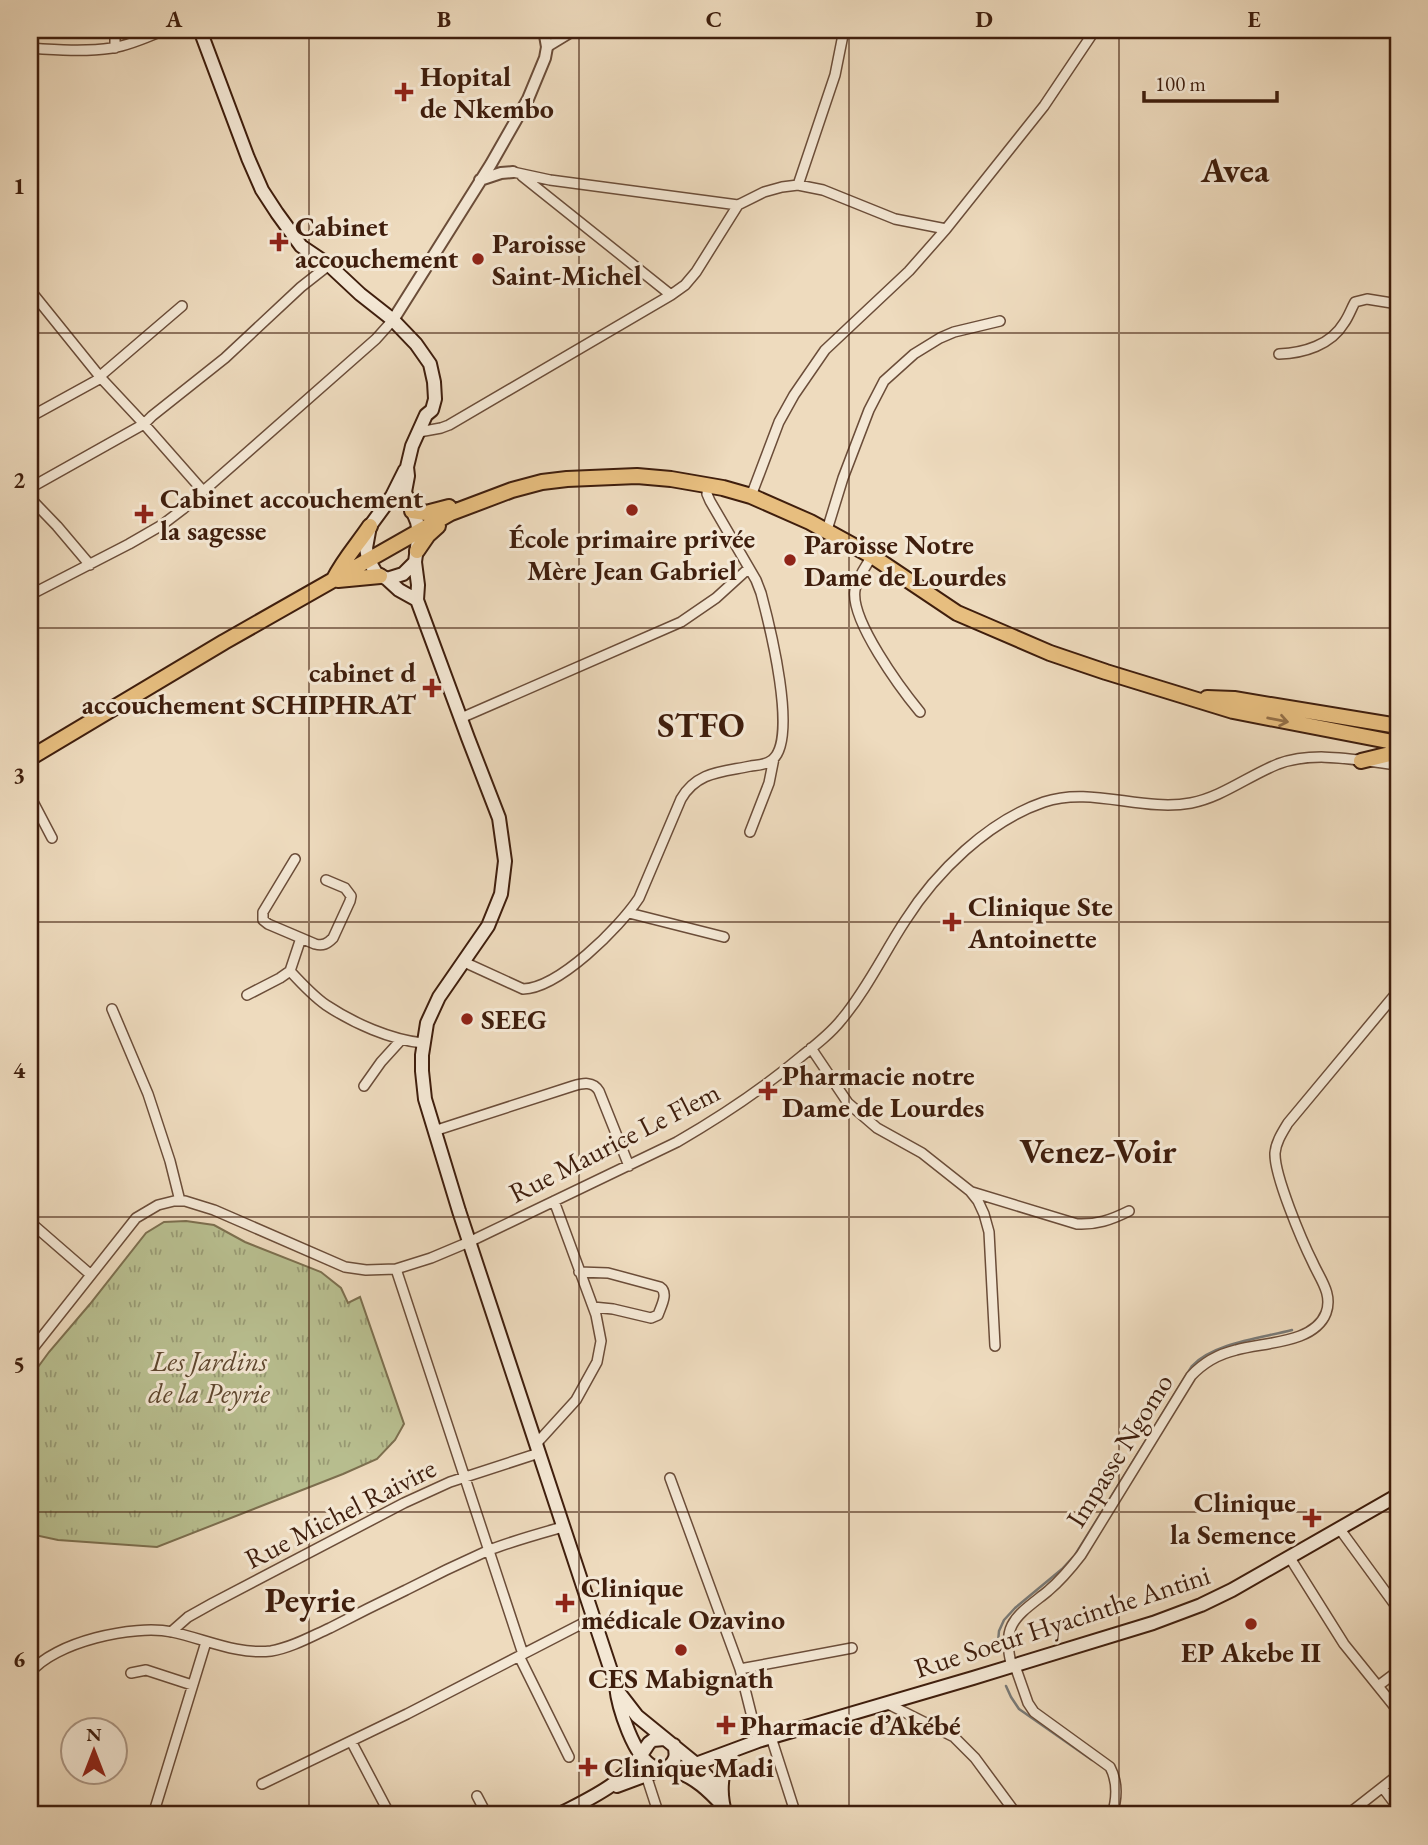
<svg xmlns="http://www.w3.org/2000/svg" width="1428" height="1845" font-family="'EB Garamond',serif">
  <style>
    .park { fill: url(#park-tufts); stroke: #7c6f4f; stroke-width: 2 }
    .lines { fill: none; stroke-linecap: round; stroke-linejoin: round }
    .stream { stroke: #797a77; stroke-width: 2.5 }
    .minor-casing { stroke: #6b4d39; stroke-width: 12 }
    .tertiary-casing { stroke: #6b4d39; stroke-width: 14 }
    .secondary-casing { stroke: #3f1e0d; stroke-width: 16 }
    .primary-casing { stroke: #3f1e0d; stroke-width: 18 }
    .minor { stroke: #f4e8d5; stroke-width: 9 }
    .tertiary { stroke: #f4e8d5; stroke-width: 10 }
    .secondary { stroke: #f4e8d5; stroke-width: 12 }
    .primary { stroke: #e7be7f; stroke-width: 14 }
    .oneway { stroke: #936e46 }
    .grid { fill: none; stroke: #3f1e0d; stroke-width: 2; stroke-opacity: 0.55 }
    .poi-dot { fill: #8f2418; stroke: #f4e8d5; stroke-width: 2.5 }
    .labels { text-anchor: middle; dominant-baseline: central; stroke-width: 6; stroke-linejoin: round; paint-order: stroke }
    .poi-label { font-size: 28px; font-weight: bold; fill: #3f1e0d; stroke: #f4e8d5; text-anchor: start }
    .street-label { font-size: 28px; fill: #3f1e0d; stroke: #f4e8d5 }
    .park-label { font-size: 28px; font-style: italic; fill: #5e462e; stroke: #f4e8d5 }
    .district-label { font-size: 35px; font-weight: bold; fill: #3f1e0d; stroke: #f4e8d5 }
    .neatline { fill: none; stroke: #3f1e0d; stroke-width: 2.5 }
    .grid-label { font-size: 23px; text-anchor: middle; font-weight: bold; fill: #3f1e0d }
  </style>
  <defs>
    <pattern id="park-tufts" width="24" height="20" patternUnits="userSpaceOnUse" patternTransform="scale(1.75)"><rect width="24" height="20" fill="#b9c091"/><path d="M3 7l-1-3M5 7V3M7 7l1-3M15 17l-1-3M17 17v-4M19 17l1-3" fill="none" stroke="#989b75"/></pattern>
  </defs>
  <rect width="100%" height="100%" fill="#eedbbe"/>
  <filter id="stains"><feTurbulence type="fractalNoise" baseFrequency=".00286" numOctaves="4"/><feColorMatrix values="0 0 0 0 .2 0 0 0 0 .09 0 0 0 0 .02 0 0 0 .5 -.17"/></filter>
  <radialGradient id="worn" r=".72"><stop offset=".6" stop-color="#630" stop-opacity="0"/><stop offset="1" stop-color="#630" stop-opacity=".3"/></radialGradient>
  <path class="park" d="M186,1221L214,1225L245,1242L321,1272L341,1288L348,1303L360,1297L404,1424L395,1440L377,1459L343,1474L157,1547L58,1540L30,1534V1445L36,1443L30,1431V1378L49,1352L90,1304L146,1233L164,1222Z"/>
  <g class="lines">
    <path class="stream" d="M997,1653L999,1631L1004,1620L1015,1608L1062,1569L1075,1555L1192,1366C1213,1343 1262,1338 1292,1330
      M1006,1686L1011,1697L1019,1709L1092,1760"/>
    <defs>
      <path id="minor" d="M115,30V48
        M547,47L575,30
        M30,48C57,50 85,52 112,48C130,45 148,37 164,30
        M513,172L550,180L738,205
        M522,176L671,295
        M798,185L835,75L844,30
        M30,290L101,378L144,424L203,491
        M1279,354C1304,353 1331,345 1344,323C1349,316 1351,309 1355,302L1367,299L1398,304
        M99,377L182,306
        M30,417L101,378
        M419,432L441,428L449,425L671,295L685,285L696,272L738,205L764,192L782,187L798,185L823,190L895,219L946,229
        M30,488L144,424L152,416L225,358L301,287L329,265
        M751,496L779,422L794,395L825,350L909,271L946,229L1044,106L1095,30
        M30,498L57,526L90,565
        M827,530L843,478L869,410L884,381L914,354L940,338L954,332L1000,321
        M872,556C866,566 857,578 855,590C850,620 901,689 920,712
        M30,595L129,544L162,525L183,509L376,339L393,320
        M1397,717L1398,716
        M461,718L681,622L716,598L749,568
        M30,796L52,838
        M750,832L769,783L774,758
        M295,859L263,912V920L268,924L315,944C323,946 327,944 333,938L350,901L351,896L345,888L326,880
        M629,913L724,937
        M464,962L523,989C559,988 619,928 639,898L681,799C697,771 723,772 751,766C758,765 766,765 772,760C799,740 769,623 761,593L756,580L710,501L707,494L708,485
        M290,971C301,983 313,996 326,1005C353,1023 391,1040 423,1043
        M290,971L301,938
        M247,995L280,978L290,971
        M112,1009L148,1094L170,1161L180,1201
        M811,1048L848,1103L877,1128L922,1153L970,1191L978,1201L984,1214L989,1232L995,1346
        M364,1086L381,1062L401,1040
        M434,1131L573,1086C583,1083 593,1081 599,1091L629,1166
        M972,1192L1077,1224C1096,1225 1111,1220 1129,1211
        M30,1222L91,1275
        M396,1269L523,1654
        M579,1272L608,1273L660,1287C669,1293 661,1306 658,1315L651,1318L613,1309L593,1307
        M30,1352L136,1218L158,1205L174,1201H185L214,1210L345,1267L366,1270L396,1269L431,1258L469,1242L677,1142C722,1116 764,1088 803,1055C817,1044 831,1033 842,1019C867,989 884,953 905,921C936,872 988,821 1044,802C1091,786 1142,812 1191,803C1222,797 1248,776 1278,764C1316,750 1359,761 1398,765
        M536,1444L576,1400L597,1362L601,1341L596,1315L554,1201
        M670,1478L740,1669L758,1741
        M1339,1528L1398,1609
        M1290,1558L1344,1644L1398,1711
        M171,1632L188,1617L213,1603L404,1503L450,1482L539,1453
        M519,1656L569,1757
        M1015,1666L1028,1703L1034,1712L1110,1767C1118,1782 1117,1799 1112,1815
        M1012,1667C1000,1623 1017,1616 1048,1591C1061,1580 1071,1568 1081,1555L1191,1376C1203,1363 1219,1354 1236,1350C1263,1342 1314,1344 1326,1313C1333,1294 1320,1279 1313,1263C1302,1241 1274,1175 1275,1153C1276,1142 1282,1133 1288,1123L1398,991
        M740,1669L852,1648
        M30,1673C54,1642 134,1624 172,1632C205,1639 237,1655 271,1651C291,1648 312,1636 330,1628C355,1615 381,1602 406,1590C433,1576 460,1563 487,1551C512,1541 538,1534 563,1527
        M131,1673L146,1670L192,1685
        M1378,1686L1398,1671
        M886,1703L954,1737L975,1758L1017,1815
        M771,1737L796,1815
        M351,1741L390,1815
        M646,1775L659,1815
        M262,1784L407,1714L593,1618
        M1383,1788L1398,1808
        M477,1796L487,1815
        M153,1815L206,1642
        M1347,1815L1398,1775"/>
      <path id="tertiary" d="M480,180L501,173L513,172
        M393,320L491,164L528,99L545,58L547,47L544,30"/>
      <path id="secondary" d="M200,30L248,158L262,190L277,213L301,246L329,265L360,294L393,320L416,344L430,364L434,382L435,399L432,410L426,415L412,446L407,467L408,476L405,492L417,522L419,532L415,562L418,585L417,600L468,738L499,818L505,861L501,894L488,926L439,997L427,1023L422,1055V1071L425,1099L459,1211L616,1686C618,1707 634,1758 654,1767C660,1770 669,1769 675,1771C695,1777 709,1791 723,1806
        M405,470L392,496L370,526L366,548L368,559L376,573L387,579L399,590L417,600
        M387,579L403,574L415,562
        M620,1694L637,1716L696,1764L722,1793
        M670,1770L696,1764L758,1741L973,1678L1153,1623L1201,1605L1232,1590L1398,1495
        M617,1786L668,1767C676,1761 677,1755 674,1745
        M558,1815C600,1793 623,1785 649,1743L653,1740L664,1739
        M726,1815C719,1794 720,1769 734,1750"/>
      <path id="primary" d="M412,511L426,513L449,507
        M417,551L428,535L438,526
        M334,579C344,559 358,544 370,526
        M338,580L380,576
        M1207,698L1234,699L1398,726
        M30,758L224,642L451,513L512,490L542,482L567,479L637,476L671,479L723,488L751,496L810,522L872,556L957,613L1050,653L1106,672L1233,711L1398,743
        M1361,761L1398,752"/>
    </defs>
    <use href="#minor" class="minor-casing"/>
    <use href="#tertiary" class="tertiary-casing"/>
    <use href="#secondary" class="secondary-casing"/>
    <use href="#primary" class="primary-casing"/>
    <use href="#minor" class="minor"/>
    <use href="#tertiary" class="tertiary"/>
    <use href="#secondary" class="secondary"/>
    <use href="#primary" class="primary"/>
  </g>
  <defs><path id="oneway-shaft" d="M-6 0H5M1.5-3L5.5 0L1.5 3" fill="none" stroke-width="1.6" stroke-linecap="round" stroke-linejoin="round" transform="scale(1.75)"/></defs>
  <use class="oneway" href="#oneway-shaft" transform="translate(1278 720) rotate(11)"/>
  <path class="grid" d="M309,30V1815M579,30V1815M849,30V1815M1119,30V1815M30,333H1398M30,628H1398M30,922H1398M30,1217H1398M30,1512H1398"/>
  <g class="poi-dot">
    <path d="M400.5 81.5h7v7h7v7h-7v7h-7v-7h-7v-7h7z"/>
    <path d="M275.5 231.5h7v7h7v7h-7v7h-7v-7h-7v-7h7z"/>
    <circle cx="478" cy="259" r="7"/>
    <circle cx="632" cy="510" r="7"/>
    <path d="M140.5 503.5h7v7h7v7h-7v7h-7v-7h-7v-7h7z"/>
    <circle cx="790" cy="560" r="7"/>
    <path d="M428.5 677.5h7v7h7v7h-7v7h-7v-7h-7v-7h7z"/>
    <path d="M948.5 911.5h7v7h7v7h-7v7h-7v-7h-7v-7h7z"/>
    <circle cx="467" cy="1019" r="7"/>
    <path d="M764.5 1080.5h7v7h7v7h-7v7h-7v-7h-7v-7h7z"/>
    <path d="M1308.5 1507.5h7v7h7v7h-7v7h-7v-7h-7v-7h7z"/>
    <path d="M561.5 1592.5h7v7h7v7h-7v7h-7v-7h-7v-7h7z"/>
    <circle cx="1251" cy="1624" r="7"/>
    <circle cx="681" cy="1650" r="7"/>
    <path d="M722.5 1714.5h7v7h7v7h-7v7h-7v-7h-7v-7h7z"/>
    <path d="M584.5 1756.5h7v7h7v7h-7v7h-7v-7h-7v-7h7z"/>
  </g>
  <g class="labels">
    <g class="poi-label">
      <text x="420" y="76">Hopital<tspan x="420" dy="32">de Nkembo</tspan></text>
      <text x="295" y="226">Cabinet<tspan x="295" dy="32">accouchement</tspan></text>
      <text x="492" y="243">Paroisse<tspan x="492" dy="32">Saint-Michel</tspan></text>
      <text x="160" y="498">Cabinet accouchement<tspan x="160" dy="32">la sagesse</tspan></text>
      <text x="632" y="538" text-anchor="middle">École primaire privée<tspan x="632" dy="32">Mère Jean Gabriel</tspan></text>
      <text x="804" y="544">Paroisse Notre<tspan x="804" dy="32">Dame de Lourdes</tspan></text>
      <text x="416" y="672" text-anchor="end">cabinet d<tspan x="416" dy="32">accouchement SCHIPHRAT</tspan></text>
      <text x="968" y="906">Clinique Ste<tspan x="968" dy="32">Antoinette</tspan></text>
      <text x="481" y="1019">SEEG</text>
      <text x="782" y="1075">Pharmacie notre<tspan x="782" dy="32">Dame de Lourdes</tspan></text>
      <text x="1296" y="1502" text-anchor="end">Clinique<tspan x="1296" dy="32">la Semence</tspan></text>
      <text x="581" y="1587">Clinique<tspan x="581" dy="32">médicale Ozavino</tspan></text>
      <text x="1251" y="1652" text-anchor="middle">EP Akebe II</text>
      <text x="681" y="1678" text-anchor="middle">CES Mabignath</text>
      <text x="740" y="1725">Pharmacie d’Akébé</text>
      <text x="604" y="1767">Clinique Madi</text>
    </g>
    <g class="street-label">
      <text transform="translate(614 1142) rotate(-27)">Rue Maurice Le Flem</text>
      <text transform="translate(1119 1450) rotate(-58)">Impasse Ngomo</text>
      <text transform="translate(340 1513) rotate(-27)">Rue Michel Raivire</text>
      <text transform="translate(1062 1621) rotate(-18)">Rue Soeur Hyacinthe Antini</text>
    </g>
    <g class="park-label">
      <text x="209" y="1361">Les Jardins<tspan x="209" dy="32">de la Peyrie</tspan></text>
    </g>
    <g class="district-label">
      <text x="1235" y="169">Avea</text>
      <text x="701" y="724">STFO</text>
      <text x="1098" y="1150">Venez-Voir</text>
      <text x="310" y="1599">Peyrie</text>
    </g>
  </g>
  <rect width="1428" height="1845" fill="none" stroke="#eedbbe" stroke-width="77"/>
  <g transform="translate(94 1751)"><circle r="33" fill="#f4e8d5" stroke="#ac9785" stroke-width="2"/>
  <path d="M0-5L12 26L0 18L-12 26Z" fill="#8f2418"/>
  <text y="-10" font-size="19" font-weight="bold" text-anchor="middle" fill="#3f1e0d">N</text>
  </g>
  <path d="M1144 91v10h133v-10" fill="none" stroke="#3f1e0d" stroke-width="3.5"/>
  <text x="1155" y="91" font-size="21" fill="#3f1e0d" stroke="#f4e8d5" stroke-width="5" paint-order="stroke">100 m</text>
  <rect x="38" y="38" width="1352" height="1768" class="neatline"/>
  <g class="grid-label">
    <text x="174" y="27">A</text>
    <text x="444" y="27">B</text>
    <text x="714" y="27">C</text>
    <text x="984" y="27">D</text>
    <text x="1254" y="27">E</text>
    <text x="19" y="194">1</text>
    <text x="19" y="488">2</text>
    <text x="19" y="783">3</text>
    <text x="19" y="1078">4</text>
    <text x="19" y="1372">5</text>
    <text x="19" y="1667">6</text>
  </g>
  <rect width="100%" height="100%" filter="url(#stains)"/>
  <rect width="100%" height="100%" fill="url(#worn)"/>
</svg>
